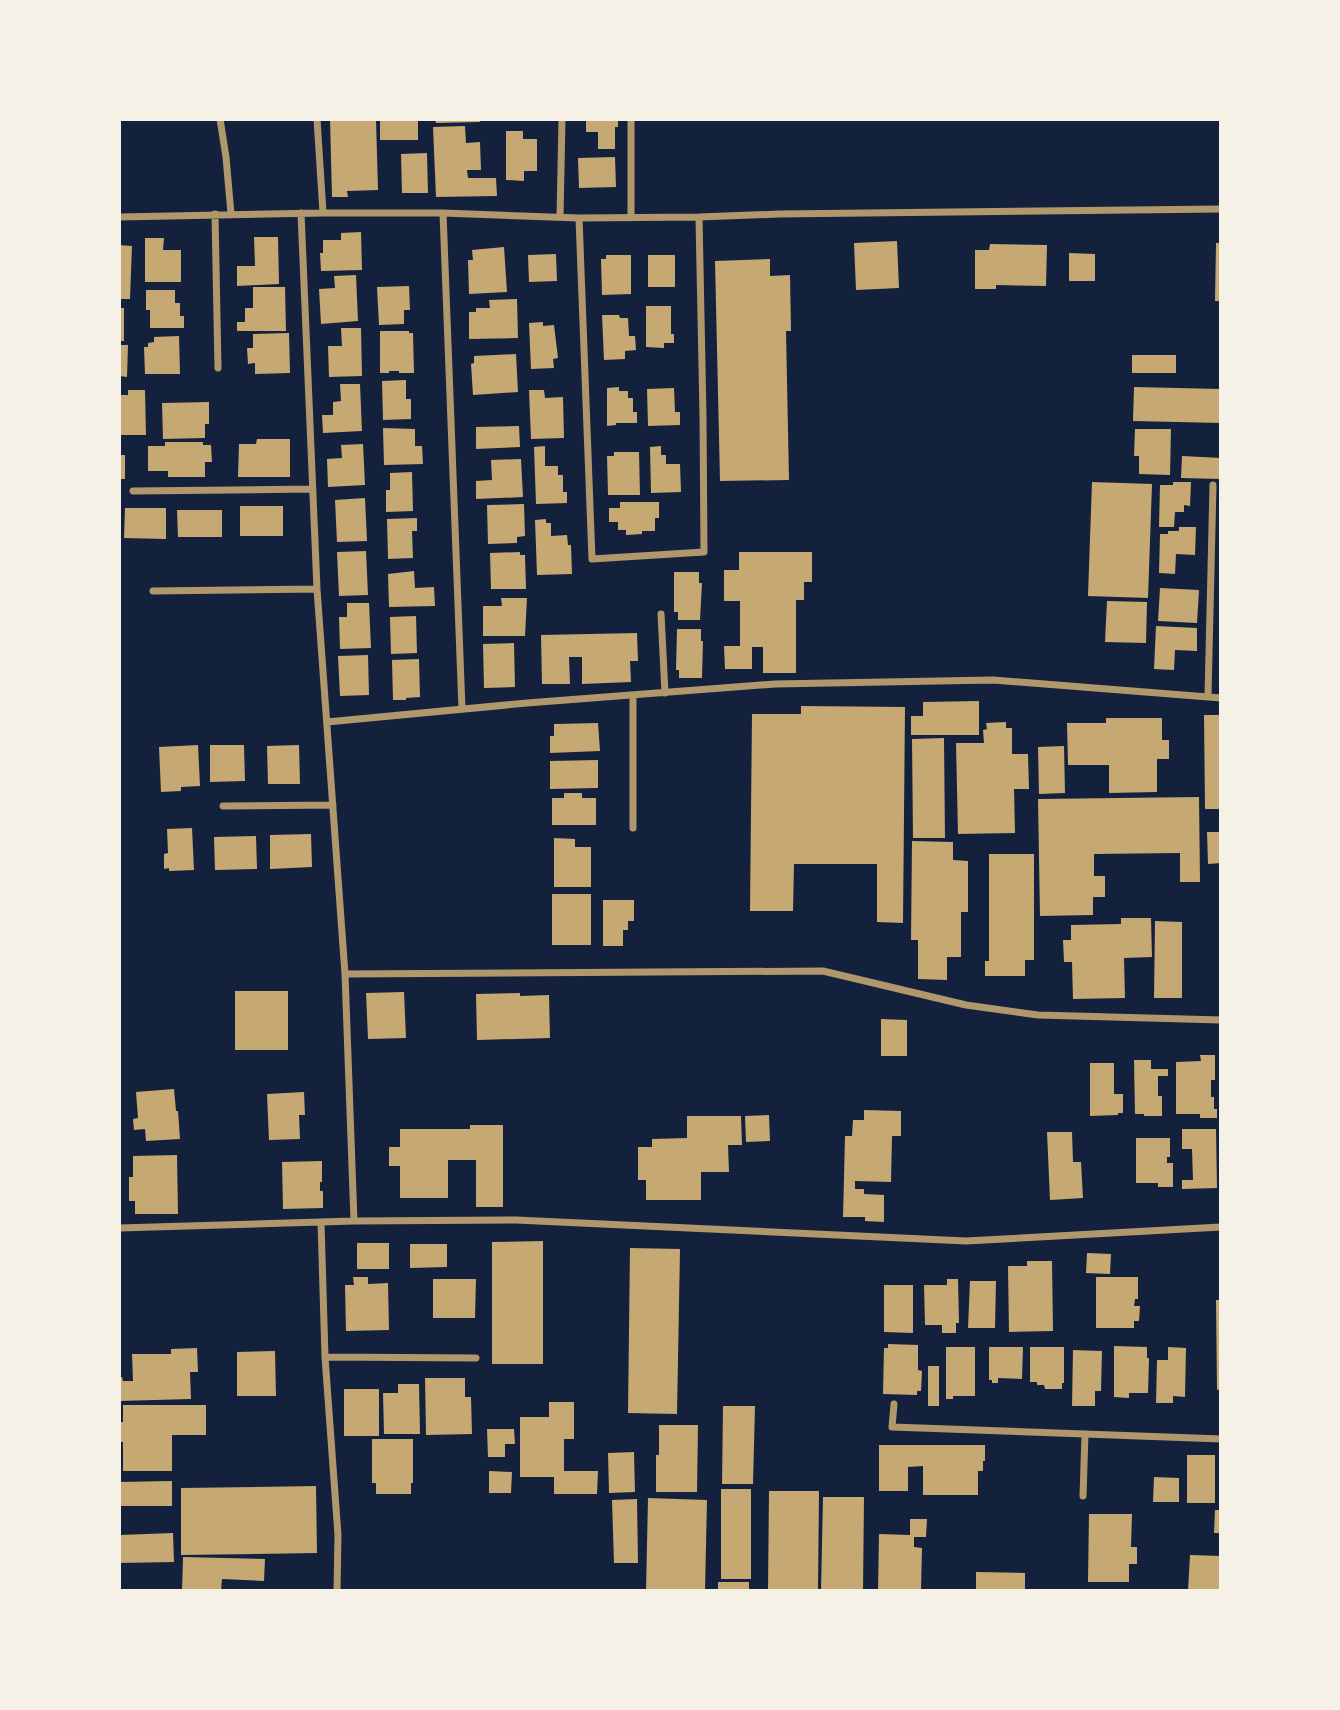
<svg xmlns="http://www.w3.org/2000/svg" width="1340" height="1710" font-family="'Nunito Sans',sans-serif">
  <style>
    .building { fill: #c6a872 }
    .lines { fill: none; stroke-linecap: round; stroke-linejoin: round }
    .minor { stroke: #b1986c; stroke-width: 7 }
  </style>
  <rect width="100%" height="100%" fill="#14213d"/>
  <path class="building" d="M330,119H376L378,190L347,191L348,197H332Z
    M380,119H418V140H380Z
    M435,119H480V122L436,123Z
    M586,119H618V127H615V149H598V132H586Z
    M465,126L466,143L480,142L481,170H467L468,178H496L497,196L436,197L433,127Z
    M506,131H523V139H537V171H524V181L506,180Z
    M427,153L428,193H402L401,154Z
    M615,157L616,187L579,188L578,158Z
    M361,232L362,270L321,271L320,253H323V240H341V233Z
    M254,237H278L279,284L237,286V266H255Z
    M145,238H164L163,250H181V282H145Z
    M897,241L899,288L856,290L854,243Z
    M1216,243H1221V301H1215Z
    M990,244L1047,245L1046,286L996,285V289H975V250H989Z
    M119,245L132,246L130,299H119Z
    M504,247L507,292L469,294L468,260H473L472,250Z
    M1069,253L1095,254V281H1069Z
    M556,254L557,281L529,282L528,255Z
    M606,255H631V294L602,295L601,259H606Z
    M648,255H675V287H648Z
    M770,259V276L790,275L791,331H786L789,480L720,481L715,261Z
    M356,275L358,321L321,324L319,289L335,288L334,276Z
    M409,286L410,310H404V324L379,325L377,287Z
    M253,287H285L286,331H237V322H245V308H253Z
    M146,290H175V303H180V316H184V328H150V310H146Z
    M517,299L518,338L469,339V312H476V308H490L489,300Z
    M646,306H671V334H674V343H664V348L646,347Z
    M119,308H124V341H119Z
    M602,315H619L620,318H628L629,336H635L636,350L625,351V359L604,360Z
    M543,322V326L554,325L558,358L553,359L554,368L531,369L529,323Z
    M341,328H361L362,376L329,377L328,346H342Z
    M380,331H409V333H413L414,373H399V371H389V373H380Z
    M289,333L290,373L255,374V363L248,364L247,348H253V334Z
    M179,336L180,374H145L144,347H148V343L154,342V337Z
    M119,345H128L127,377L119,376Z
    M516,354L518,392L473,395L471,364L474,363V356Z
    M1132,355H1176V373H1132Z
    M406,380V399H411V419L383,420L382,381Z
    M340,384H360L362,431L323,433L322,415H333V402L341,401Z
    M619,387V391H628V398H633V412H637V423H616V425L607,426V388Z
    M1134,387L1221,389V423L1133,421Z
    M674,388L675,412H680V425L648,426L647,389Z
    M128,390H145L146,435H119V395H128Z
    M529,390H544L545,398L563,397L564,438L531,439Z
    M209,402V424H205V438L163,439L162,403Z
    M519,426L520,447L476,449V427Z
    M383,428L415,429V446H422L423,464L384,465Z
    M1135,429H1171L1170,475L1139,474V456H1134Z
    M257,439H290V477H238L239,444H256Z
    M165,442H203V445H211L212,462H205V477H168V471H148V446H165Z
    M363,444L365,485L328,487L327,459L342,458L341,445Z
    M545,446V466H558V475H563V492H567V503L536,504L534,447Z
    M661,446V455H666V464H680L681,492L651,493L650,447Z
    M614,452H639L640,495H608L607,456H614Z
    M119,455H125V479H119Z
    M1182,456L1221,458V479L1181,478Z
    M521,459L523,497L476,499V481L492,480L491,460Z
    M412,472L413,511L386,512V490H390V473Z
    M1092,482L1152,484L1148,598L1088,596Z
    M1173,482H1191L1190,506L1184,505V512H1175L1174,527H1159L1160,485H1173Z
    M365,498L367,541L337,542L335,500Z
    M620,502H659V518H655V531H642V534L626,535V530H618V522H609V508H620Z
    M524,504L525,536L517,537V543L488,544L487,505Z
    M240,506H283V536H240Z
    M125,508H166V539L124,538Z
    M177,510H222V537H178Z
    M417,518V531H412L413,558L388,559L387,519Z
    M546,519V523H551V536L567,535L568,545H571L572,574L537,575L535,520Z
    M1179,527H1196L1195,555L1176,554L1175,574L1159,573L1160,534H1168V531H1179Z
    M366,551L368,595L339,596L337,552Z
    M520,552V555H525L526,589H491L490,553Z
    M739,552H812V582H804V600H796V673H763V647H752V669H725L724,646H740V601H724V570H739Z
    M414,571L415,588L434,587L435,606L389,607L388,574Z
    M674,572H699V583H702L700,620H678V612H674Z
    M1160,588L1199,590L1197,623L1158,621Z
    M501,598H527L525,636H483V606H502Z
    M1107,601L1147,602L1146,643L1105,642Z
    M347,603H369L371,648L340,649L339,617H347Z
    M416,616L417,653L391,654L390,617Z
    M1156,626L1197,628V651L1175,650L1174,670L1154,669Z
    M677,629H701V641H703L702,678H679V670H676Z
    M637,633L638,661H630L631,682L582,684V657H569L570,684H542L541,635Z
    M514,643L515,687L484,688L483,644Z
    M368,655L369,695L340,696L338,656Z
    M419,659L420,697L406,698V700H393L392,660Z
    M979,701V735H911V716H923V702Z
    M801,706L905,707L903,923L877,922V864H794L793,911H750L752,714H801Z
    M1204,715H1221V809H1205Z
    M1106,718H1162V740H1169V759H1157V792L1109,793V765H1068L1067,723H1106Z
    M1006,722V728H1012V754H1028L1029,789H1014L1015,833L958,834L956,743H984L983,730L987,729L986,723Z
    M598,723L600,751L550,753V736H554V724Z
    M944,738L945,838H913L912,739Z
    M198,745L200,786L181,787V791L161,792L159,747Z
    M210,745H244L245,781L210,782Z
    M299,745L300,784H268L267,746Z
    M1064,746L1065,793L1039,794L1038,747Z
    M598,760V788L550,789V761Z
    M564,793H582V798H596V825H552V798H564Z
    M1199,797L1200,882H1180V853L1094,854V876H1105V897H1093V915L1040,916L1038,799Z
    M192,828L194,870L169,871V868L164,869V854L168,853L167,829Z
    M1207,832H1221V863L1208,864Z
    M311,834L312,867L270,869V835Z
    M256,836L257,869L215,870L214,837Z
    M554,838L575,839V847H591V887H554Z
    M912,841L953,842V860L968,861V912H961V957H947V980L918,979V940H911Z
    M989,854H1034V960H1025V976H985V961H989Z
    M552,894H591V945H552Z
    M603,900H634V921H628V930H623V946H603Z
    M1121,918H1151L1152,957L1124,958L1125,998L1073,999L1072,962H1064L1063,940H1071V925L1121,924Z
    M1155,921L1182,922V998H1154Z
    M235,991H288V1050H235Z
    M404,992L406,1038L368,1039L366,993Z
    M520,993V996L549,995L550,1038L477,1040L476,994Z
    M881,1019L907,1020V1056H881Z
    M1200,1055H1215V1080H1211V1097H1214V1109H1217V1118H1200V1114H1176V1062L1201,1061Z
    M1134,1060H1151V1069H1168V1076H1158V1096H1162V1116H1144V1114H1135Z
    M1090,1063H1114V1094H1123V1113H1118V1115L1090,1116Z
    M174,1089L176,1111H178L180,1139L146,1141L145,1129L134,1130L133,1119L138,1118L136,1092Z
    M304,1092L305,1115H299L300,1139L269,1140L267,1094Z
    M864,1110L901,1111V1136H892L891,1182L855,1181V1189H864V1194L884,1195V1222L865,1221V1217H843L845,1136H852L853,1120H864Z
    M769,1115L770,1141L746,1142L745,1116Z
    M687,1116H741L742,1145H728L729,1172H701V1200H646V1180H638V1147H652V1139L687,1138Z
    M470,1125H503V1207H476V1160H448V1198H400V1166H389V1147H400V1129H470Z
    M1182,1129H1216L1217,1188L1182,1189V1180H1193L1192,1149H1182Z
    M1047,1132H1072L1073,1162H1081L1083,1198L1050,1200Z
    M1136,1138H1170V1157H1167V1163H1173V1187H1158V1183H1136Z
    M177,1155L178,1214H135V1201H129V1177H133V1156Z
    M322,1161V1182H320V1191H323V1208L283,1209L282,1162Z
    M543,1241V1364H492V1242Z
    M357,1243H389V1269H357Z
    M410,1244H447V1267L410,1268Z
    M630,1248L680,1249L677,1414L628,1413Z
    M1087,1253L1111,1254L1110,1274L1086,1273Z
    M1027,1261H1052L1053,1331L1009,1332L1008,1266H1027Z
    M353,1277H368V1284L388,1283L389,1330L346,1331L345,1285H354Z
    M1096,1277H1138V1299H1135L1134,1306H1140L1139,1321H1134V1328H1096Z
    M433,1279H476L475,1318H433Z
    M947,1279H958L959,1323H956V1333H942V1325H925L924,1285H947Z
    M970,1281H996L995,1328H968Z
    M884,1285H913V1333L884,1332Z
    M1216,1300H1221V1389L1217,1390Z
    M888,1344L918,1345V1370L922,1371L921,1391H917V1395L883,1394L884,1348H888Z
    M1114,1346L1147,1347V1358H1149L1148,1393H1129V1398L1114,1397Z
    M946,1347H975V1396H953V1399H946Z
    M989,1347H1023L1022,1379L998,1378V1383H992V1380H989Z
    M1030,1347H1064V1383H1062V1389H1045L1044,1385H1037V1382H1030Z
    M1168,1347L1186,1348L1185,1397L1173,1396V1403H1156L1157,1360H1168Z
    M197,1348L198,1372H190L191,1399L119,1401V1377H122L123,1381H133L132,1354H171V1349Z
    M1073,1350L1102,1351L1101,1391H1095V1406H1072Z
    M275,1351L276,1396H237V1352Z
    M928,1366H939V1406H928Z
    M425,1378H465V1397H471L472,1434L426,1435Z
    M398,1384H419L420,1434H384L383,1393H398Z
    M344,1389H379V1436H344Z
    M549,1402H574V1439H564V1471H598L597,1494H554V1477H520V1417H549Z
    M123,1405H206V1435H172V1471H123V1442H119V1422H123Z
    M723,1406H755L753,1484H722Z
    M659,1425H698L697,1492H656V1455H659Z
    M487,1429H514L515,1444H505V1457H488Z
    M372,1439H413V1483H411V1494H376V1483H372Z
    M879,1445H985V1461H983V1471H978V1495H923V1466L908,1467V1491H879Z
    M634,1452L635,1492L609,1493L608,1453Z
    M1187,1455H1215V1503H1187Z
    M489,1471L512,1472L511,1493H489Z
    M1154,1477L1179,1478V1502H1153Z
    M172,1481V1506H119V1482Z
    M316,1486L317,1553L181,1555V1488Z
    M721,1489H751V1579H721Z
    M769,1491H819L818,1591H768Z
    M823,1497H864L863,1591H821Z
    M648,1498L707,1500L705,1591H646Z
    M637,1499L638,1563H614L612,1500Z
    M1215,1510H1221V1533H1214Z
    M1089,1514H1132L1131,1547H1137V1564H1129V1582H1088Z
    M910,1519H927L926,1537H914V1547L922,1548L921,1591H878L879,1534L910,1535Z
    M173,1533L174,1562L119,1563V1535Z
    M1190,1555L1221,1556V1591H1188Z
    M183,1557L265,1559L264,1581L222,1579L221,1591H182Z
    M976,1572L1025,1573V1591H976Z
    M718,1582H749V1591H718Z"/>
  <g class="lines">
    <path class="minor" d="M220,119L226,157L231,214
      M317,119L323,213
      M631,119V218
      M301,213L317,589L345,974L354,1221
      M443,213L462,709
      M215,214L218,368
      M119,217L323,213H443L579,218L699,217L779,214L1221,209
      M560,217L562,119
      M579,218L592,559L704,552L703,416L699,217
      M133,491L312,489
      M153,591L317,589
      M661,614L665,693
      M1208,696L1213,485
      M327,722L527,703L775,684L993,680L1221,698
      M223,806L333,805
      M633,828V695
      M345,974L823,971L966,1005L1038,1015L1221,1020
      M321,1222L325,1357L338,1535L337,1591
      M119,1228L354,1221L516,1220L966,1241L1221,1227
      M325,1357L476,1358
      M894,1404L892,1427L1221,1439
      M1083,1496L1085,1434"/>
  </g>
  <rect width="1340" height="1710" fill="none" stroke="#f6f1e7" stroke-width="242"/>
</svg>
